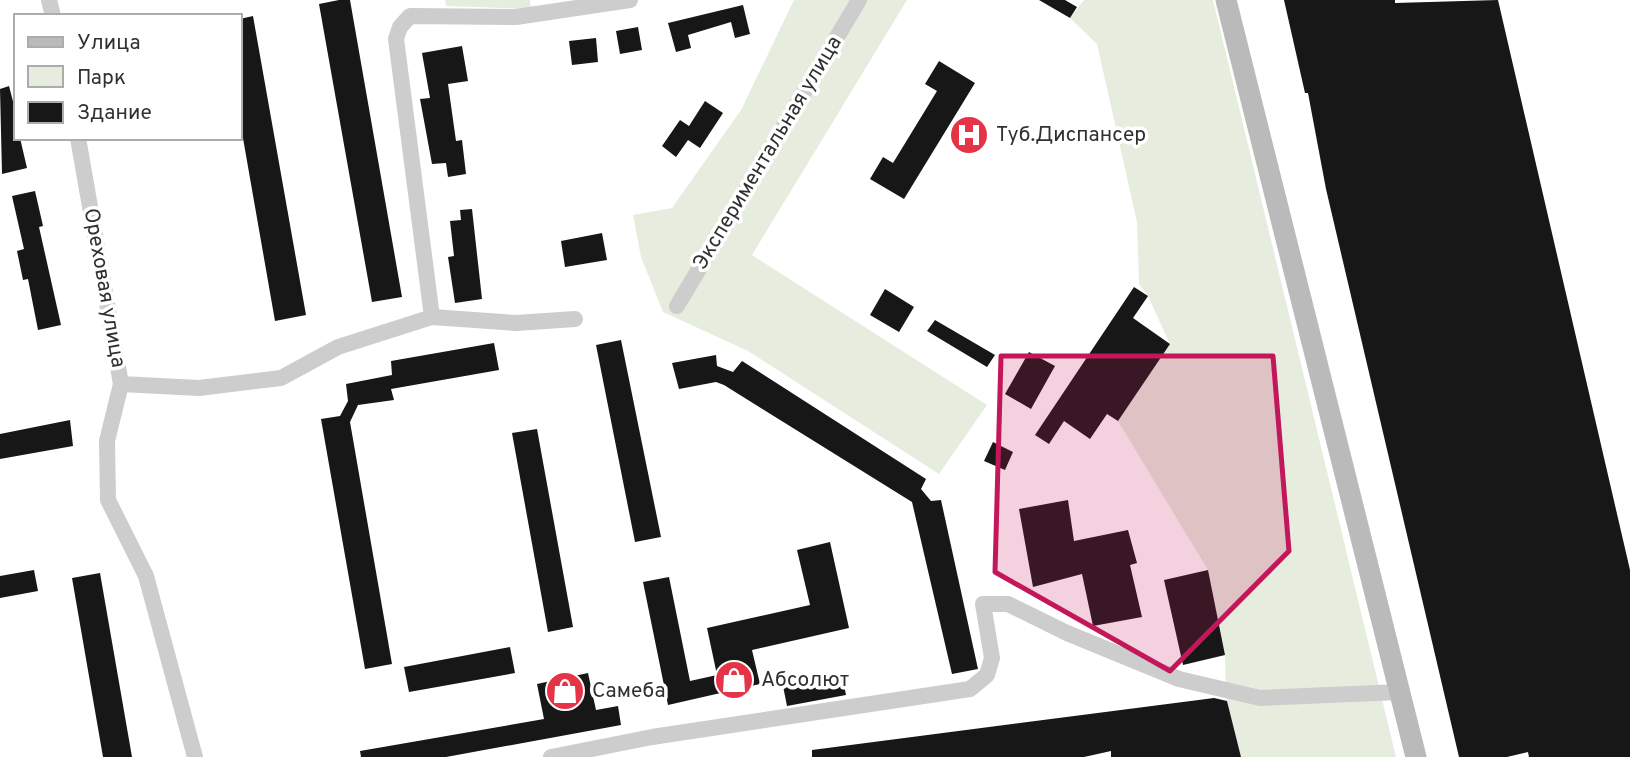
<svg xmlns="http://www.w3.org/2000/svg" width="1630" height="757" font-family="Overpass,sans-serif">
  <style>
    .green { fill: #e6edde }
    .building { fill: #171717 }
    .lines { fill: none; stroke-linecap: round; stroke-linejoin: round }
    .street { stroke: #cdcdcd; stroke-width: 16 }
    .secondary { stroke: #bababa; stroke-width: 21 }
    .marked { fill: #c2185b; fill-opacity: 0.2; stroke: #c2185b; stroke-width: 5; stroke-linejoin: round }
    .labels { text-anchor: middle; dominant-baseline: central; stroke-width: 7; stroke-linejoin: round; paint-order: stroke }
    .poi-label { font-size: 21px; fill: #303030; stroke: #fff; text-anchor: start }
    .street-label { font-size: 21px; fill: #303030; stroke: #fff }
  </style>
  <rect width="100%" height="100%" fill="#fff"/>
  <path class="green" d="M445,0H530L531,9L446,6Z
    M794,0H907L752,255L987,405L939,474L748,351L663,312L641,257L633,215L672,208L741,110Z
    M1084,0H1213L1396,757H1241L1226,696L1225,655L1208,570L1118,421L1170,344L1148,296L1139,284L1137,222L1097,44L1070,18Z"/>
  <path class="building" d="M339,0H350L402,297L372,302L319,4Z
    M1039,0H1065L1077,7L1070,18Z
    M1284,0H1395V3L1498,0L1630,570V757H1529L1528,752L1507,757H1459L1326,189L1308,93H1305Z
    M743,5L750,34L735,38L731,22L688,35L691,48L676,52L668,23Z
    M253,16L306,315L275,321L240,121V19Z
    M638,27L642,50L620,54L616,31Z
    M596,38L598,62L572,65L569,41Z
    M462,46L468,81L448,84L456,141L462,140L466,174L448,177L446,163L432,164L420,99L430,98L422,53Z
    M939,61L975,83L904,199L870,179L883,157L893,163L937,91L925,84Z
    M9,86L16,113V138H20L27,168L2,174L0,89Z
    M705,101L723,113L700,148L688,140L676,157L662,146L680,120L689,126Z
    M35,191L43,226L39,227L61,325L38,330L28,279L23,280L17,251L24,249L12,196Z
    M472,209L482,299L455,303L448,257L454,256L450,221L461,220L460,210Z
    M602,233L607,260L565,267L561,241Z
    M1134,287L1148,296L1133,318L1170,344L1118,421L1107,414L1090,439L1064,421L1049,444L1035,435Z
    M885,289L914,307L899,332L870,315Z
    M935,320L995,355L987,367L927,331Z
    M621,340L661,537L635,542L596,345Z
    M494,343L499,370L391,389L394,400L358,405L350,422L392,664L365,669L321,419L340,416L348,401L346,384L392,375L391,361Z
    M1029,352L1055,366L1031,409L1005,394Z
    M716,355L717,366L733,372L742,361L926,479L921,489L931,501L941,500L978,669L952,674L912,502L724,385L716,382L679,389L672,363Z
    M70,420L73,446L0,459V434Z
    M537,429L573,627L548,632L512,433Z
    M993,442L1013,452L1005,470L984,461Z
    M1068,500L1074,541L1128,530L1137,563L1130,565L1142,617L1093,626L1082,574L1033,587L1019,509Z
    M830,542L849,628L752,650L760,684L668,705L643,582L669,577L690,681L717,675L707,628L810,605L797,550Z
    M34,570L38,591L0,598V576Z
    M1208,570L1225,655L1183,665L1164,580Z
    M100,573L132,757H103L72,578Z
    M510,647L515,673L409,692L404,667Z
    M588,673L596,710L618,706L621,725L446,757H361L360,751L544,719L537,684Z
    M842,675L846,695L787,706L783,686Z
    M1214,698L1227,701L1241,757H1111V751L1084,757H812V750Z"/>
  <g class="lines">
    <path class="street" d="M49,0L53,16
      M78,138L121,384L107,441L108,500L146,576L195,757
      M677,306L859,0
      M432,317L396,39L400,27L410,16L516,17L630,0
      M121,384L199,388L281,378L338,347L432,317L516,323L575,319
      M551,757L652,737L970,689L987,675L992,658L983,604H1008L1067,633L1179,679L1260,698L1400,692"/>
    <path class="secondary" d="M1226,0L1416,757"/>
  </g>
  <path class="marked" d="M1001,356H1273L1289,551L1170,671L995,572Z"/>
  <defs>
    <symbol id="hospital-disc" viewBox="-11 -11 22 22"><circle r="9.5" fill="#e53447" stroke="#fff"/><path d="M-5-5h3v3.5h4V-5h3V5h-3V1.5h-4V5h-3Z" fill="#fff"/></symbol>
    <symbol id="shop-disc" viewBox="-11 -11 22 22"><circle r="9.5" fill="#e53447" stroke="#fff"/><path d="M-5-2.5h2.3a2.7 3.5 0 0 1 5.4 0H5L5.5 6h-11ZM-1.5-2.5h3a1.5 2.3 0 0 0-3 0Z" fill="#fff"/></symbol>
  </defs>
  <g fill-rule="evenodd">
    <use href="#hospital-disc" x="947" y="113" width="44" height="44"/>
    <use href="#shop-disc" x="712" y="658" width="44" height="44"/>
    <use href="#shop-disc" x="543" y="669" width="44" height="44"/>
  </g>
  <g class="labels">
    <g class="poi-label">
      <text x="996" y="135">Туб.Диспансер</text>
      <text x="761" y="680">Абсолют</text>
      <text x="592" y="691">Самеба</text>
    </g>
    <g class="street-label">
      <text transform="translate(768 153) rotate(-59)">Экспериментальная улица</text>
      <text transform="translate(104 288) rotate(80)">Ореховая улица</text>
    </g>
  </g>
  <rect x="14" y="14" width="228" height="126" fill="#ffffff" stroke="#acacac" stroke-width="2"/>
  <rect x="28" y="37" width="35" height="10" fill="#bababa" stroke="#acacac" stroke-width="2"/>
  <text x="77" y="49" font-size="21" fill="#303030">Улица</text>
  <rect x="28" y="66" width="35" height="21" fill="#e6edde" stroke="#acacac" stroke-width="2"/>
  <text x="77" y="84" font-size="21" fill="#303030">Парк</text>
  <rect x="28" y="102" width="35" height="21" fill="#171717" stroke="#acacac" stroke-width="2"/>
  <text x="77" y="119" font-size="21" fill="#303030">Здание</text>
</svg>
